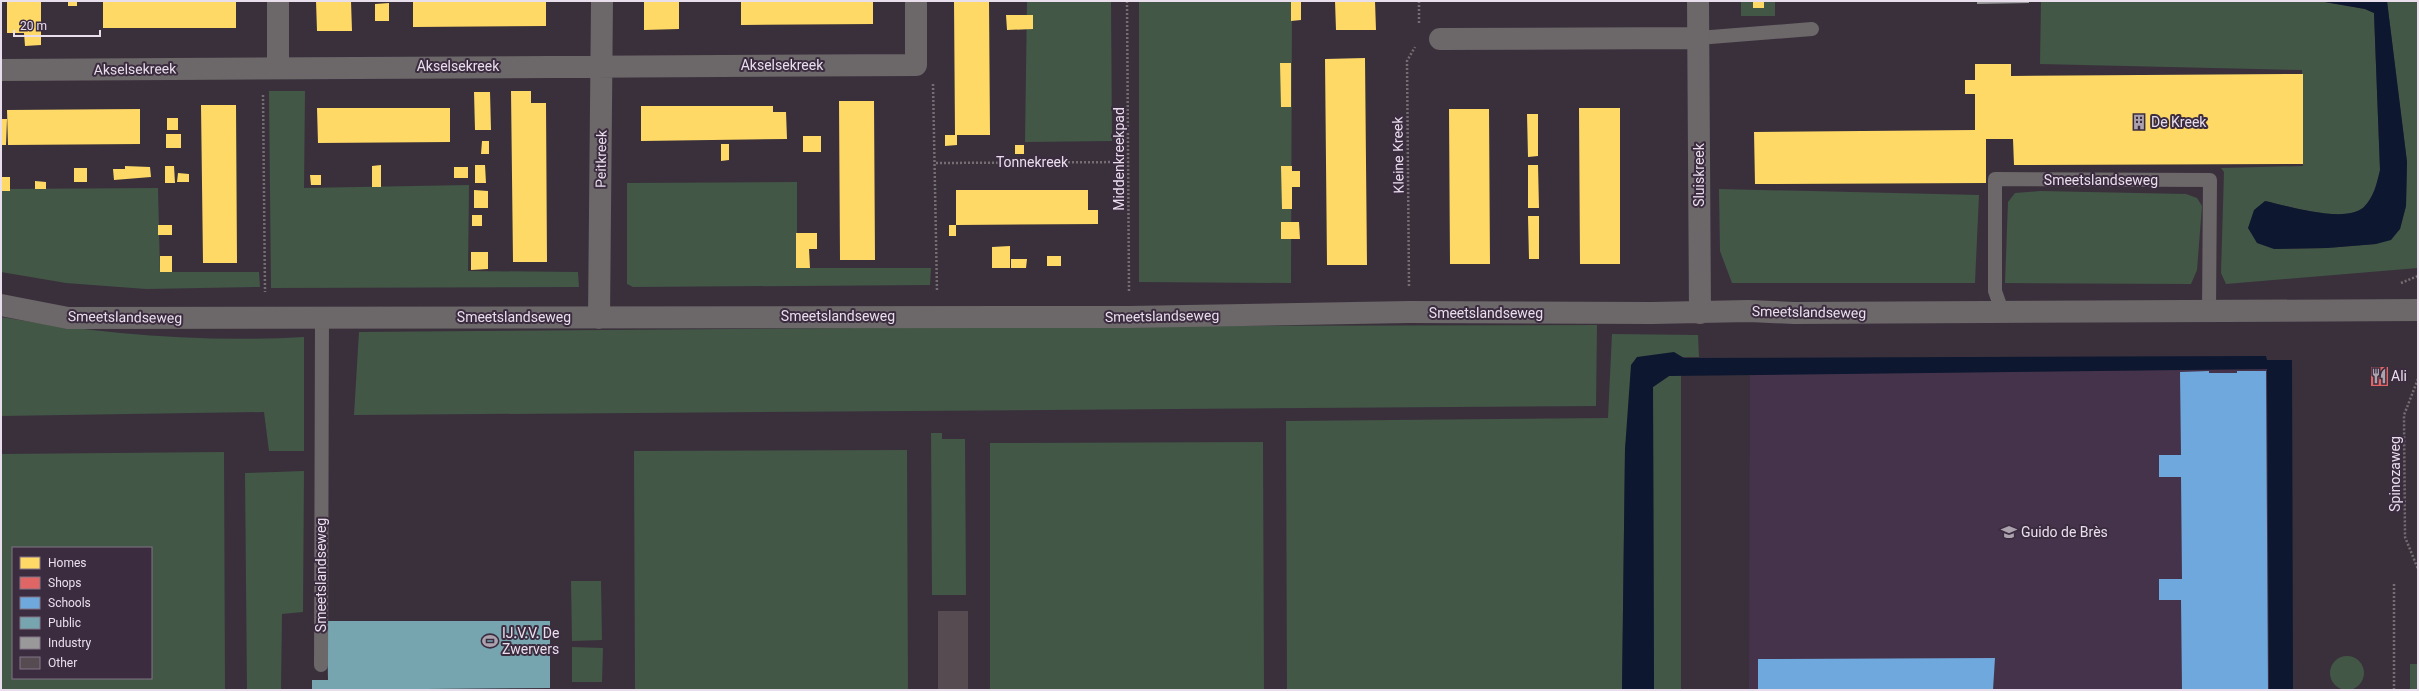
<svg xmlns="http://www.w3.org/2000/svg" width="2419" height="691" font-family="Roboto,sans-serif">
  <style>
    .built { fill: #45334b }
    .green { fill: #435746; fill-rule: evenodd }
    .water { fill: #0d1730 }
    .homes { fill: #ffd966 }
    .shops { fill: #e06666 }
    .schools { fill: #6fa8dc }
    .public { fill: #76a5af }
    .industry { fill: #999 }
    .building { fill: #554b50 }
    .lines { fill: none; stroke-linecap: round; stroke-linejoin: round }
    .path { stroke: #746e72; stroke-width: 2.5; stroke-dasharray: 2 2; stroke-linecap: butt }
    .service { stroke: #6c6768; stroke-width: 14 }
    .minor { stroke: #6c6768; stroke-width: 22 }
    .labels { text-anchor: middle; dominant-baseline: central; stroke-width: 4; stroke-linejoin: round; paint-order: stroke }
    .street-label { font-size: 14px; fill: #e9dfec; stroke: #3c2c40 }
    .poi-label { font-size: 14px; fill: #e9dfec; stroke: #3c2c40; text-anchor: start }
  </style>
  <rect width="100%" height="100%" fill="#39303c"/>
  <path class="built" d="M2267,369L2269,690H1749L1750,374Z"/>
  <path class="green" d="M1027,1H1111L1112,141L1025,142Z
    M1139,1H1292L1291,283L1139,282Z
    M1741,1H1775V16H1741Z
    M2041,1H2319L2365,9L2374,13L2380,170C2377,183 2374,197 2364,207C2346,224 2288,206 2265,201L2274,249L2327,248L2376,244L2400,229L2406,206L2407,162L2387,1H2418V268L2226,284L2221,273L2224,172L2221,168L2303,166L2302,70L2040,64Z
    M269,91H305L304,188L469,185L468,271L578,272L579,287L271,288Z
    M797,182V268H931L930,285L633,287L627,284V183Z
    M158,188L160,272H259L260,287L146,289L66,283L1,272V189Z
    M1719,189L1979,195L1975,283H1732L1720,251Z
    M2040,191L2186,194L2197,198L2202,206L2197,270L2191,284L2005,283L2008,202L2015,193Z
    M1,317C100,334 204,343 304,337V451H269L264,412L1,416Z
    M1597,325L1596,406L354,415L359,332L1125,326Z
    M1612,334L1698,335L1699,357H1637L1625,449L1622,690H1287L1286,421L1608,418Z
    M1681,374V690H1654L1653,387L1669,376Z
    M931,433H942V439H965L966,595H932Z
    M1263,442L1264,690H990V443Z
    M907,450L908,690H635L634,451Z
    M224,452L225,690H1V454ZM13,548H151V678H13Z
    M304,471L303,612L282,614L281,690H247L245,473Z
    M571,581H601L602,640L572,641Z
    M572,647L603,648L602,682H572Z
    M2330 673a17 17 0 1 1 34 0a17 17 0 1 1-34 0Z
    M2410,664H2418V690H2410Z"/>
  <path class="water" d="M2319,1H2387L2407,162L2406,206L2400,229L2391,240L2376,244L2327,248L2274,249L2257,243L2248,228L2254,210L2265,201C2288,206 2346,224 2364,207C2374,197 2377,183 2380,170L2374,13L2365,9Z
    M1674,352L1684,358L2266,356L2267,360H2292L2293,690H2269L2267,369L1669,376L1653,387L1654,690H1622L1625,449L1631,365L1637,357Z"/>
  <path class="homes" d="M7,1H41V45L25,46L24,33H7Z
    M68,1H77V6H68Z
    M103,1H236V28H103Z
    M316,1H351L352,31H317Z
    M413,1H546V26L413,27Z
    M644,1H679V29L644,30Z
    M741,1H873V24L741,25Z
    M954,1H989L990,135H957V145L945,146V135H955Z
    M1291,1H1301V20L1291,21Z
    M1335,1H1375L1376,30H1336Z
    M1753,1H1764V8H1753Z
    M389,3V21H375V4Z
    M1006,15H1033V29L1007,30Z
    M1365,58L1367,265H1327L1325,59Z
    M1280,63H1291V107H1281Z
    M1975,64H2011V76L2303,74V164L2014,165L2013,139H1986V183L1755,184L1754,132L1975,130V94H1965V80H1975Z
    M511,91H531V103H546L547,262H513Z
    M474,92H490L491,130H475Z
    M839,101H874L875,260H840Z
    M201,105H236L237,263H203Z
    M641,106H773V112H786L787,139L641,141Z
    M317,108H450V142L318,143Z
    M1579,108H1620V264H1580Z
    M140,109V144L8,145L7,110Z
    M1449,109H1489L1490,264H1450Z
    M1527,114H1538V156L1528,157Z
    M167,118H178V130H167Z
    M1,119H7L6,145H1Z
    M166,134H181V148H166Z
    M803,136H821V152H803Z
    M482,141H489V154H481Z
    M721,144H729V160L721,161Z
    M1015,145H1024V154H1015Z
    M381,165V187H372V166Z
    M475,165H485L486,183H475Z
    M1528,165H1538L1539,208H1528Z
    M125,166L150,167L151,177L114,180L113,169H125Z
    M165,166H174L175,183H165Z
    M1281,166H1292V171H1300V187H1292V209H1282Z
    M454,167H468V178H454Z
    M74,168H87V182H74Z
    M178,173L189,174V182H177Z
    M310,175H321V185H311Z
    M1,177H10V191H1Z
    M35,181L46,182V189H35Z
    M474,190L488,191V208H474Z
    M956,190H1088V210H1098V224L956,225V236H949V225H956Z
    M472,215H482V226H472Z
    M1528,216H1539V259H1529Z
    M1281,222H1299L1300,239H1281Z
    M158,225H172V235H158Z
    M796,233H817V249H809L810,268H796Z
    M1010,246V268H992V247Z
    M471,252H488V269L471,270Z
    M160,256H172V272H160Z
    M1047,256H1061V266H1047Z
    M1011,259H1027L1026,268H1011Z"/>
  <path class="shops" d="M2371,367H2388V386H2371Z"/>
  <path class="schools" d="M2209,371V373H2237V371H2266L2268,690H2182L2181,600H2159V579H2182L2181,477H2159V455H2181L2180,372Z
    M1995,658L1993,690L1758,689V659Z"/>
  <path class="public" d="M327,621H550V688L312,690V680H328Z"/>
  <path class="industry" d="M1977,1H2029V3L1977,4Z"/>
  <path class="building" d="M938,611H968V690H938Z"/>
  <g class="lines">
    <path class="path" d="M1127,1L1129,292
      M1419,1V23
      M933,84L937,291
      M263,95L265,292
      M936,163L1129,162
      M2401,283L2418,276
      M1409,286L1407,61L1415,47
      M2418,379L2404,415L2405,537L2418,569
      M2394,690V583"/>
    <path class="service" d="M1698,38L1812,29
      M2002,311L1995,291V179L2210,180L2209,311
      M321,665L322,317"/>
    <path class="minor" d="M278,1V67
      M1698,1L1700,313
      M1440,39L1698,38
      M1,70L916,65V1
      M1,305L68,318L1129,317L1409,312L1652,313L1749,311L1794,313L2418,310
      M599,318L602,1"/>
  </g>
  <defs>
    <symbol id="building-bare" viewBox="-9 -9 18 18"><path d="M-4-6H4V6H1V3H-1V6H-4ZM-2.5-4.3h1.7v1.8h-1.7ZM.8-4.3h1.7v1.8H.8ZM-2.5-1h1.7V.8h-1.7ZM.8-1h1.7V.8H.8Z" fill="#aba2ae" stroke="#3c2c40" stroke-width="2.5" paint-order="stroke"/></symbol>
    <symbol id="restaurant-bare" viewBox="-9 -9 18 18"><path d="M-5-6h1v4h1v-4h1v4h1v-4h1v5L-1.5 .5V6h-2V.5L-5-1ZM5-6V6H3V1.5H1.5Q1.5-4 5-6Z" fill="#aba2ae" stroke="#3c2c40" stroke-width="2.5" paint-order="stroke"/></symbol>
    <symbol id="school-bare" viewBox="-9 -9 18 18"><path d="M0-5L7-2L0 1L-7-2ZM-4 1L0 2.5L4 1V4Q0 6-4 4Z" fill="#aba2ae" stroke="#3c2c40" stroke-width="2.5" paint-order="stroke"/></symbol>
    <symbol id="stadium-bare" viewBox="-9 -9 18 18"><path d="M0-5a6.5 5 0 1 0 0 10a6.5 5 0 1 0 0-10ZM-3.5-1.8h7v3.6h-7Z" fill="#aba2ae" stroke="#3c2c40" stroke-width="2.5" paint-order="stroke"/></symbol>
  </defs>
  <g fill-rule="evenodd">
    <use href="#building-bare" x="2128" y="111" width="22" height="22"/>
    <use href="#restaurant-bare" x="2368" y="365" width="22" height="22"/>
    <use href="#school-bare" x="1998" y="521" width="22" height="22"/>
    <use href="#stadium-bare" x="479" y="630" width="22" height="22"/>
  </g>
  <g class="labels">
    <g class="street-label">
      <text x="782" y="65">Akselsekreek</text>
      <text x="458" y="66">Akselsekreek</text>
      <text transform="translate(135 69) rotate(-1)">Akselsekreek</text>
      <text transform="translate(1398 155) rotate(-91)">Kleine Kreek</text>
      <text transform="translate(601 159) rotate(-89)">Peitkreek</text>
      <text transform="translate(1119 159) rotate(-90)">Middenkreekpad</text>
      <text x="1032" y="162">Tonnekreek</text>
      <text transform="translate(1699 175) rotate(-90)">Sluiskreek</text>
      <text x="2101" y="180">Smeetslandseweg</text>
      <text transform="translate(1809 312) rotate(1)">Smeetslandseweg</text>
      <text x="1486" y="313">Smeetslandseweg</text>
      <text x="838" y="316">Smeetslandseweg</text>
      <text transform="translate(1162 316) rotate(-1)">Smeetslandseweg</text>
      <text transform="translate(125 317) rotate(1)">Smeetslandseweg</text>
      <text x="514" y="317">Smeetslandseweg</text>
      <text transform="translate(2395 474) rotate(-90)">Spinozaweg</text>
      <text transform="translate(321 575) rotate(-90)">Smeetslandseweg</text>
    </g>
    <g class="poi-label">
      <text x="2151" y="122">De Kreek</text>
      <text x="2391" y="376">Ali</text>
      <text x="2021" y="532">Guido de Brès</text>
      <text x="502" y="633">IJ.V.V. De<tspan x="502" dy="16">Zwervers</tspan></text>
    </g>
  </g>
  <rect width="2419" height="691" fill="none" stroke="#e9dfec" stroke-width="4"/>
  <rect x="12" y="547" width="140" height="132" fill="#3c2c40" stroke="#817485"/>
  <rect x="20" y="557" width="20" height="12" fill="#ffd966" stroke="#817485"/>
  <text x="48" y="567" font-size="12" fill="#e9dfec">Homes</text>
  <rect x="20" y="577" width="20" height="12" fill="#e06666" stroke="#817485"/>
  <text x="48" y="587" font-size="12" fill="#e9dfec">Shops</text>
  <rect x="20" y="597" width="20" height="12" fill="#6fa8dc" stroke="#817485"/>
  <text x="48" y="607" font-size="12" fill="#e9dfec">Schools</text>
  <rect x="20" y="617" width="20" height="12" fill="#76a5af" stroke="#817485"/>
  <text x="48" y="627" font-size="12" fill="#e9dfec">Public</text>
  <rect x="20" y="637" width="20" height="12" fill="#999999" stroke="#817485"/>
  <text x="48" y="647" font-size="12" fill="#e9dfec">Industry</text>
  <rect x="20" y="657" width="20" height="12" fill="#554b50" stroke="#817485"/>
  <text x="48" y="667" font-size="12" fill="#e9dfec">Other</text>
  <path d="M14 30v6h86v-6" fill="none" stroke="#e9dfec" stroke-width="2"/>
  <text x="20" y="30" font-size="12" fill="#e9dfec" stroke="#3c2c40" stroke-width="3" paint-order="stroke">20 m</text>
</svg>
